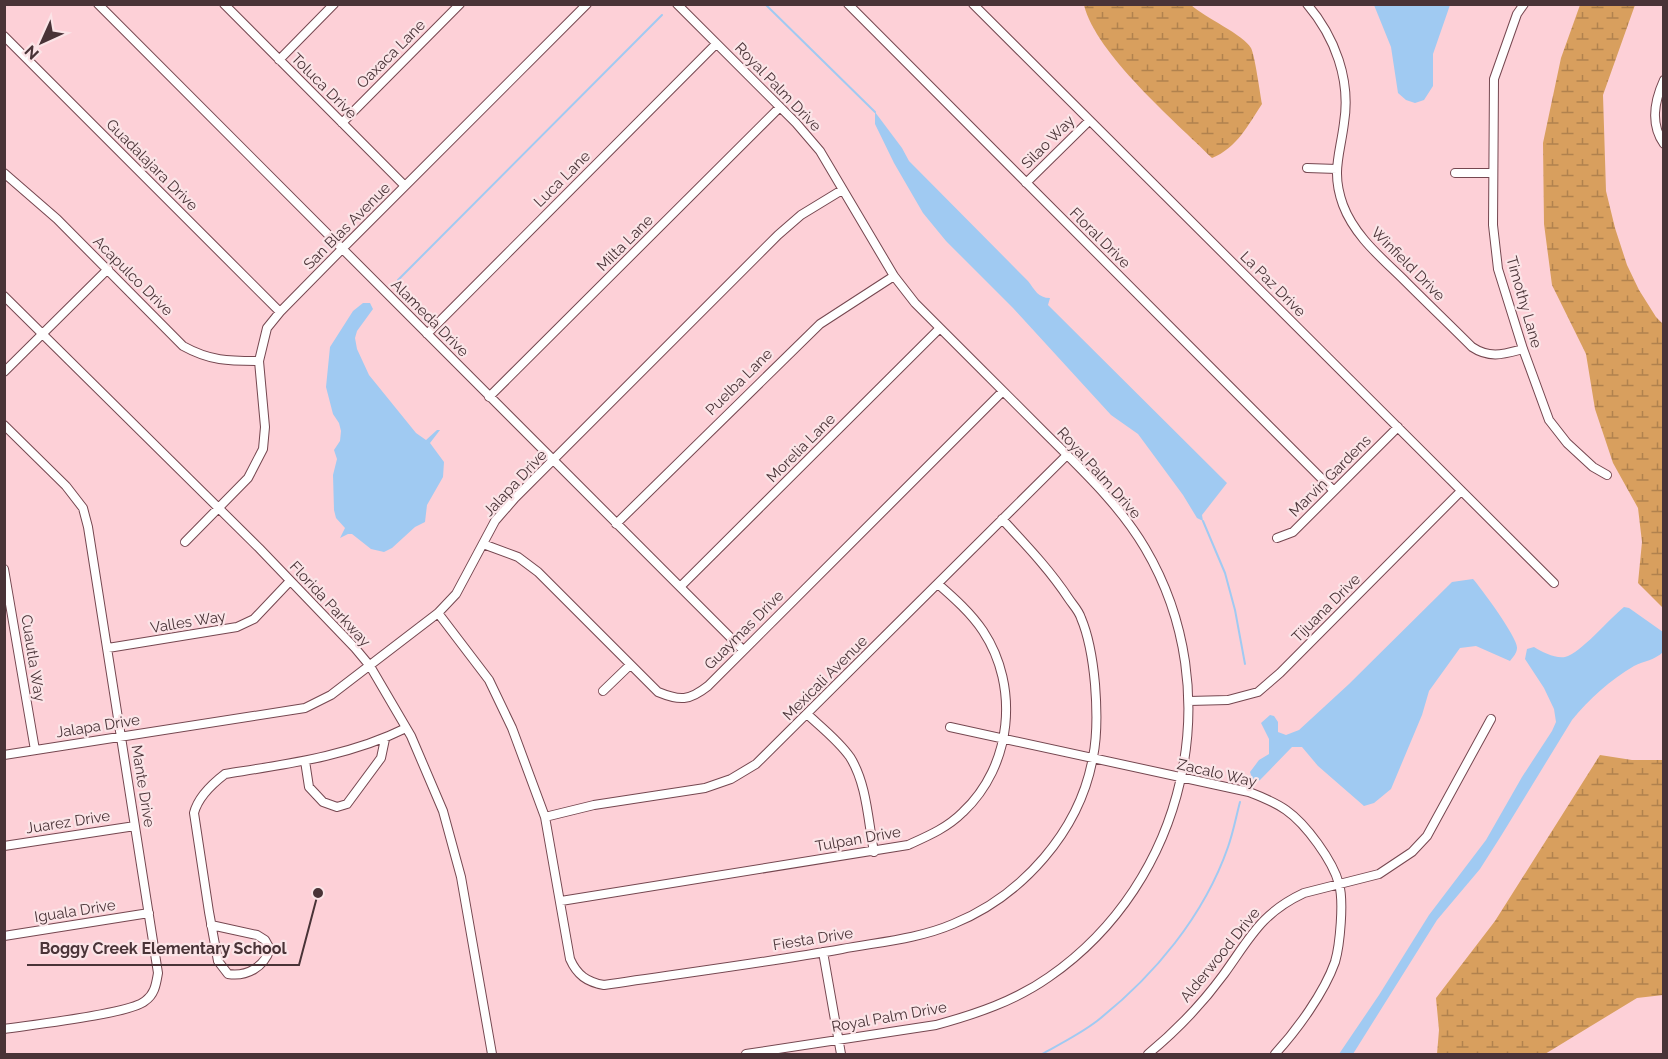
<svg xmlns="http://www.w3.org/2000/svg" width="1668" height="1059" font-family="Raleway,sans-serif">
  <style>
    .wetland { fill: url(#wetland-marsh) }
    .water { fill: #a0caf2 }
    .lines { fill: none; stroke-linecap: round; stroke-linejoin: round }
    .stream { stroke: #a0caf2; stroke-width: 2 }
    .minor-casing { stroke: #754750; stroke-width: 10 }
    .minor { stroke: #fff; stroke-width: 8 }
    .labels { text-anchor: middle; dominant-baseline: central; stroke-width: 4.5; stroke-linejoin: round; paint-order: stroke }
    .street-label { font-size: 15px; fill: #493337; stroke: #fbe4e7 }
    .leader { fill: none; stroke: #493337; stroke-width: 2 }
    .callout-dot { fill: #493337; stroke: #fbe4e7; stroke-width: 2 }
    .callout-label { font-size: 16px; text-anchor: middle; font-weight: bold; fill: #493337; stroke: #fbe4e7; stroke-width: 4.5; stroke-linejoin: round; paint-order: stroke }
  </style>
  <defs>
    <pattern id="wetland-marsh" width="20" height="14" patternUnits="userSpaceOnUse" patternTransform="scale(1.5)"><rect width="20" height="14" fill="#d89f5e"/><path d="M1 5h8M5 5V1M11 12h8M15 12V8" fill="none" stroke="#b1824e"/></pattern>
  </defs>
  <rect width="100%" height="100%" fill="#fdd0d7"/>
  <path class="wetland" d="M1084,5H1191C1204,17 1244,35 1251,48C1255,56 1260,93 1262,104C1248,125 1237,148 1212,158C1175,121 1096,54 1084,5Z
    M1580,5H1635L1603,95L1606,191L1615,228L1627,265L1639,290L1656,317L1663,324V608L1638,583L1642,542L1638,508L1613,463L1595,409L1586,354L1552,285L1544,224L1543,143L1561,58Z
    M1600,755L1632,760H1663V995L1637,998L1545,1054H1437L1439,1030L1436,998L1495,921Z"/>
  <path class="water" d="M1374,5H1450L1433,54V86L1424,100L1415,103L1406,100L1398,93L1391,47Z
    M875,112L902,148L909,161L1028,281C1035,290 1038,298 1050,298L1048,305L1227,483L1202,515L1203,521L1197,518L1183,495L1138,434L1111,415L1013,308L946,241L923,213L894,163L875,124Z
    M363,303H370L373,309L357,331L355,338L357,349L369,375L416,433L426,440L437,430H440L430,443L444,462L443,477L427,505L425,522L415,527L392,548L384,552L371,549L352,534H348L340,538L345,528L336,518L334,510L333,475L337,459L334,450L340,441L341,431L339,423L333,414L326,387L330,347L353,311Z
    M1473,579C1481,588 1518,638 1517,648C1517,653 1513,657 1510,661L1476,646L1460,648L1429,691L1422,715L1391,789L1374,803L1364,806L1318,766L1302,747H1292L1260,780L1256,782L1252,778L1250,772L1259,760L1269,754V739L1261,723L1270,715L1274,716L1278,722V732L1286,735L1299,730L1349,684L1452,582Z
    M1624,607L1629,608L1663,632V652C1655,660 1644,661 1634,666C1610,680 1589,699 1572,720L1501,836L1480,869L1437,920L1353,1054H1339L1379,995L1429,915L1486,840L1522,777L1552,731L1556,722L1554,709L1544,688L1525,659L1527,649L1534,647C1542,652 1556,659 1565,657C1581,653 1609,619 1624,607Z"/>
  <g class="lines">
    <path class="stream" d="M765,4L875,112
      M398,280L662,15
      M1203,521L1225,573L1235,610L1245,664
      M1042,1054C1060,1044 1080,1034 1097,1021C1154,976 1204,916 1228,847C1233,833 1236,817 1240,802"/>
    <defs>
      <path id="minor" d="M98,4L743,650
        M224,4L405,186
        M677,4L796,123L820,151L894,276L915,303C958,346 1002,390 1045,433C1081,469 1119,504 1145,548C1230,692 1186,882 1049,977C1015,1001 976,1014 936,1025L746,1054
        M848,4L1334,491
        M973,4L1554,583
        M1307,4C1335,37 1351,80 1344,123C1340,155 1331,172 1343,205C1355,237 1383,259 1406,282C1428,304 1450,325 1472,347C1490,359 1504,354 1523,349
        M1524,4L1517,14L1494,79L1493,225L1498,269L1523,349L1549,420L1567,443L1593,467L1607,475
        M4,36L280,312
        M279,60L334,4
        M1664,80C1654,102 1650,124 1664,144
        M342,123L460,4
        M1307,168L1337,169
        M4,173L57,219L183,346C210,361 228,361 259,361
        M1455,173H1493
        M1026,183L1089,121
        M4,296L259,548L355,648L370,666L411,736L443,811L461,877L492,1054
        M427,334L716,44
        M4,372L108,269
        M489,397L779,108
        M4,425L66,486L83,508L88,527L158,973C156,984 155,994 145,1001C130,1014 30,1025 4,1029
        M616,524L820,324L894,276
        M1277,538L1293,532L1398,427
        M185,542L248,478L263,449L265,427L259,361L267,328L280,312L342,249L587,4
        M483,544L518,557L538,572L658,692C680,701 689,701 708,686L1003,391
        M4,569L35,750
        M680,587L940,328
        M438,613L489,680L512,728L545,817L570,959C577,975 587,982 604,985C684,973 763,963 842,949C879,942 918,939 953,924C1022,896 1080,831 1093,757C1098,733 1097,709 1095,684C1093,662 1090,639 1081,618C1079,611 1073,605 1069,599C1050,570 1026,545 1002,519
        M108,648L237,627L254,619L290,581
        M603,691L630,665
        M1189,701L1228,700L1258,692L1280,673L1461,491
        M807,714C821,727 839,741 850,757C867,784 868,821 874,852
        M950,727L1249,792C1262,797 1275,802 1286,810C1306,824 1333,861 1339,884C1344,901 1340,945 1335,962C1324,993 1297,1030 1275,1054
        M4,755L305,708L331,695L438,613L456,594L495,521L515,498L778,235L801,215L842,190
        M305,761L309,787L323,802L337,807L347,804L381,758L385,739
        M545,817L594,805L705,788L731,779L756,764L1067,455
        M4,846L135,826
        M561,901L908,845C928,836 947,828 963,812C1012,766 1020,687 983,631C971,613 954,598 938,584
        M211,925L257,935L265,940L270,949C264,967 247,977 228,974L218,961L209,912L194,813C198,797 212,784 225,774C287,764 350,756 406,728
        M4,936L149,913
        M823,952L841,1054
        M1148,1054C1176,1031 1202,1004 1224,974C1250,938 1261,913 1304,893L1379,874L1412,852L1427,836L1491,719"/>
    </defs>
    <use href="#minor" class="minor-casing"/>
    <use href="#minor" class="minor"/>
  </g>
  <g class="labels">
    <g class="street-label">
      <text transform="translate(391 54) rotate(-45)">Oaxaca Lane</text>
      <text transform="translate(324 86) rotate(45)">Toluca Drive</text>
      <text transform="translate(778 87) rotate(46)">Royal Palm Drive</text>
      <text transform="translate(1048 142) rotate(-45)">Silao Way</text>
      <text transform="translate(152 165) rotate(45)">Guadalajara Drive</text>
      <text transform="translate(562 179) rotate(-45)">Luca Lane</text>
      <text transform="translate(347 226) rotate(-45)">San Blas Avenue</text>
      <text transform="translate(1100 238) rotate(45)">Floral Drive</text>
      <text transform="translate(625 243) rotate(-45)">Milta Lane</text>
      <text transform="translate(1408 264) rotate(45)">Winfield Drive</text>
      <text transform="translate(133 276) rotate(45)">Acapulco Drive</text>
      <text transform="translate(1273 284) rotate(45)">La Paz Drive</text>
      <text transform="translate(1524 302) rotate(74)">Timothy Lane</text>
      <text transform="translate(430 318) rotate(45)">Alameda Drive</text>
      <text transform="translate(739 382) rotate(-45)">Puelba Lane</text>
      <text transform="translate(801 448) rotate(-45)">Morelia Lane</text>
      <text transform="translate(1099 473) rotate(48)">Royal Palm Drive</text>
      <text transform="translate(1330 476) rotate(-45)">Marvin Gardens</text>
      <text transform="translate(515 483) rotate(-47)">Jalapa Drive</text>
      <text transform="translate(330 604) rotate(47)">Florida Parkway</text>
      <text transform="translate(1326 608) rotate(-45)">Tijuana Drive</text>
      <text transform="translate(188 622) rotate(-9)">Valles Way</text>
      <text transform="translate(744 630) rotate(-45)">Guaymas Drive</text>
      <text transform="translate(33 658) rotate(81)">Cuautla Way</text>
      <text transform="translate(825 678) rotate(-45)">Mexicali Avenue</text>
      <text transform="translate(98 726) rotate(-9)">Jalapa Drive</text>
      <text transform="translate(1217 773) rotate(13)">Zacalo Way</text>
      <text transform="translate(143 786) rotate(81)">Mante Drive</text>
      <text transform="translate(68 822) rotate(-9)">Juarez Drive</text>
      <text transform="translate(858 839) rotate(-10)">Tulpan Drive</text>
      <text transform="translate(75 911) rotate(-9)">Iguala Drive</text>
      <text transform="translate(813 939) rotate(-9)">Fiesta Drive</text>
      <text transform="translate(1220 955) rotate(-51)">Alderwood Drive</text>
      <text transform="translate(889 1017) rotate(-10)">Royal Palm Drive</text>
    </g>
  </g>
  <path class="leader" d="M318 893L299 965H27"/>
  <circle class="callout-dot" cx="318" cy="893" r="6"/>
  <g class="callout-label">
    <text x="163" y="954">Boggy Creek Elementary School</text>
  </g>
  <rect width="1668" height="1059" fill="none" stroke="#493337" stroke-width="12"/>
  <g transform="translate(42 42) rotate(225)" stroke="#fbe4e7" stroke-width="4.5" paint-order="stroke">
  <path d="M0-4.5L10 22L0 15L-10 22Z" fill="#493337"/>
  <text y="-9" font-size="16" font-weight="bold" text-anchor="middle" fill="#493337">N</text>
  </g>
</svg>
